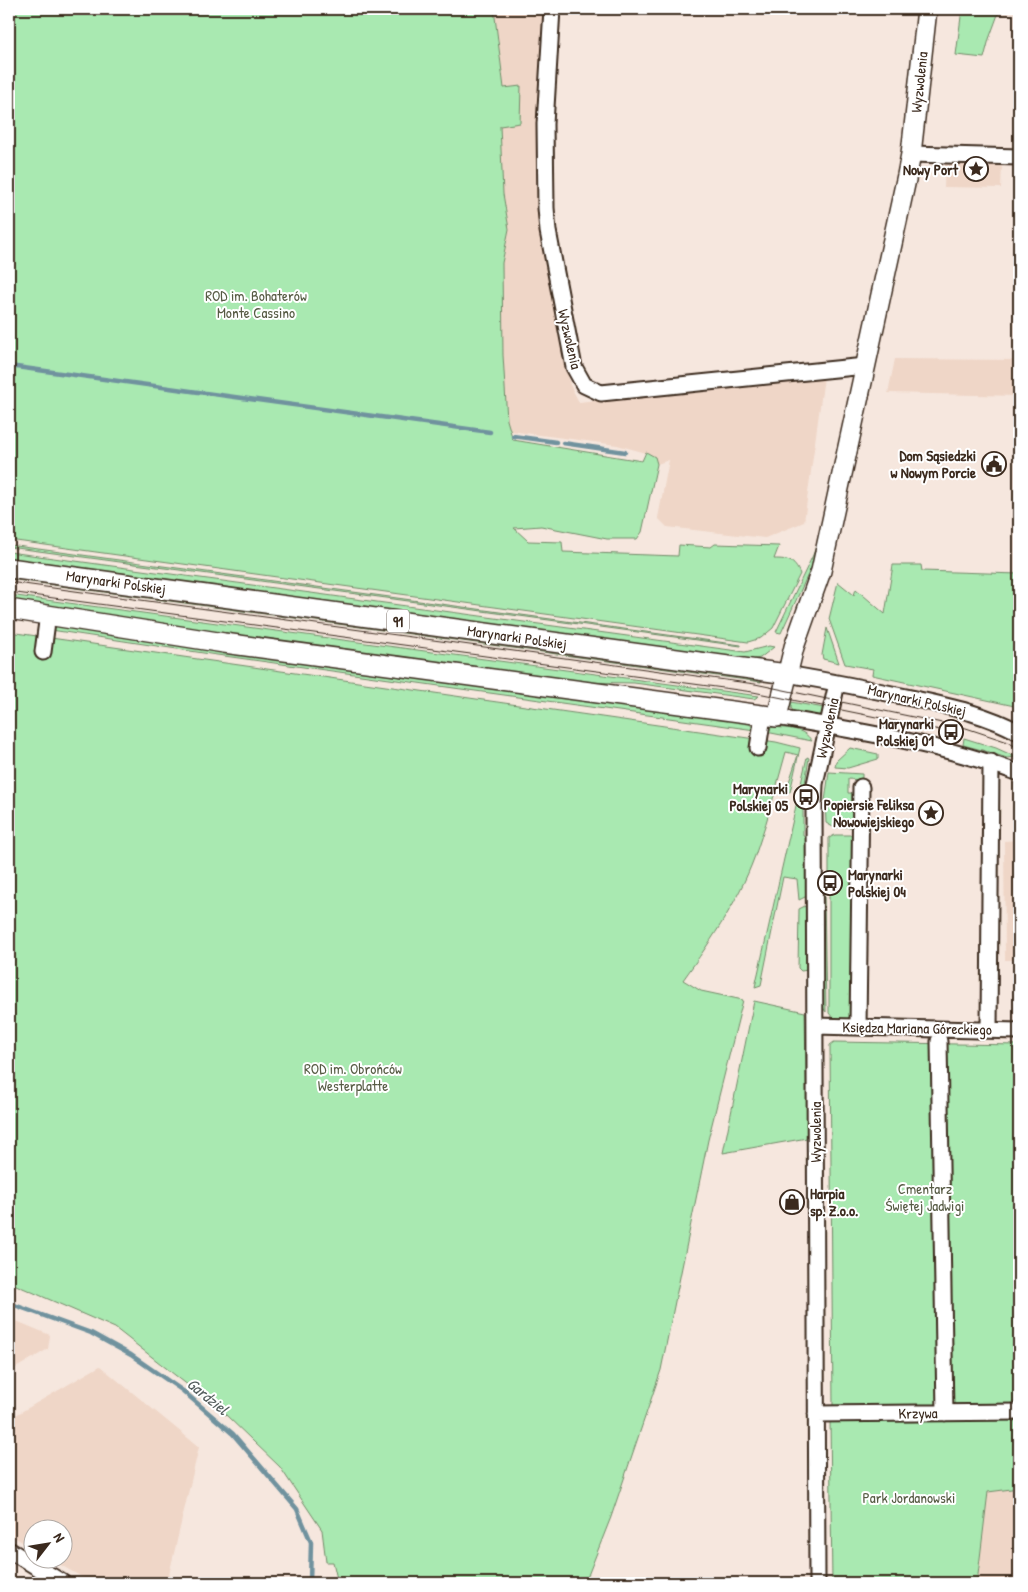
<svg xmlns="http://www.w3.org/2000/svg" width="1028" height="1592" font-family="'Patrick Hand',sans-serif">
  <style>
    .built { fill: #efd6c7 }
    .green { fill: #a9e9b1; stroke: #728a68 }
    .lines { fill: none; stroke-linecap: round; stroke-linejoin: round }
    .stream { stroke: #6f929e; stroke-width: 4.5 }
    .minor-casing { stroke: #3b2a1e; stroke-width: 19 }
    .major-casing { stroke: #3b2a1e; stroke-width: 22 }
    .minor { stroke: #fff; stroke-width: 15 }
    .major { stroke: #fff; stroke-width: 19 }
    .tram { stroke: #3b2a1e; stroke-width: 1 }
    .labels { text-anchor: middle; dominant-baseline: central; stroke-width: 4; stroke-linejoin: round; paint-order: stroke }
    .shield { fill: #fff; stroke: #766a62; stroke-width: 1 }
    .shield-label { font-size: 14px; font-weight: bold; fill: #3b2a1e }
    .street-label { font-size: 15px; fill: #3b2a1e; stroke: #fff }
    .poi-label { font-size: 15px; font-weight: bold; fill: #3b2a1e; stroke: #fff; text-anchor: end }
    .park-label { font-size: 15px; fill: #565a43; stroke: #fff }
    .water-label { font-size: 16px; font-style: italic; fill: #555e5e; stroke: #fff }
  </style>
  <rect width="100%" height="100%" fill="#f6e7de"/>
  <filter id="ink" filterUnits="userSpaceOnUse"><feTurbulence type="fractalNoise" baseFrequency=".02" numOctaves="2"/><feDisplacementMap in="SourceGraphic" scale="10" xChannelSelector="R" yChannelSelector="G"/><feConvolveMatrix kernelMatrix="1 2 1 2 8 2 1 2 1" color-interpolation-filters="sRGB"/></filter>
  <g filter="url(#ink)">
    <path class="built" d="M494,9H547L540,124L538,196L570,385L579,402L682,390L694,393L729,389L791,380L795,381L807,380L812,378L824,377L804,522L765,538L667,527L658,518L669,460L657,464L655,457L650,454L617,445L510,431L507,420L503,355L502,263L509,229L503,194L500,126L520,86L504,88Z
      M945,163L1002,164L1001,188L944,187Z
      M895,359L1019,360V396L888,393Z
      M1019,840V960H1005L1004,841Z
      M9,1318L50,1335L48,1349L9,1372Z
      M100,1366L199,1447L167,1583H92L52,1560H62V1530H32V1548L9,1534V1419Z
      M1019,1488V1583H977L988,1492Z"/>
    <path class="green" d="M9,9H494L504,88L521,86L520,123L500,126L503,194L509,229L502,263L503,355L507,420L513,440L642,461L646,452L655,457L657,464L642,532L637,539H607L541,526L514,528L528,541L562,542L563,552L678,556L679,545L711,547L715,544L779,546L774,559C788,559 794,560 800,574L773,628L761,638L748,642L9,540Z
      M962,9H1000L989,39L984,58L956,55Z
      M819,538L816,557L781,633L776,632L813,555Z
      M9,545L741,645V646L9,547Z
      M9,552L745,652L769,646L774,647L760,658L751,660L9,560Z
      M893,565H921L922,571L1019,574V707L872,675L873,669L845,664L829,619L838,582L854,595L856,589L885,614Z
      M9,575L760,679L761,682L9,579Z
      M9,595L759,696L754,699L634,683L576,682L262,640L9,600Z
      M58,625L748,722L755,730L210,654L51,630Z
      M827,628L839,663L823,659L822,655Z
      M9,632L776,742L800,748L790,792L786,791L798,755L786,752C777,784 769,816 758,847C742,896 713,938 683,980L701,991L743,1000L708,1140L661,1370L611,1517L585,1583H338L333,1562H326L322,1530L280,1467L226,1415L115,1328L9,1282Z
      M791,702L824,708L823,713L819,716L794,712L791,708Z
      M774,727C789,729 802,727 812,741L766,732L770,728Z
      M964,738L996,748L1016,757L1007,758L982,750L963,745Z
      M850,748L878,754V759L848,768L835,767L836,761Z
      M807,757L809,758L803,796V836L806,837L807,896L799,900L797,879L783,877L761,985L755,987Z
      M829,772L862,774V780L848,779V793H857V827H833L826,823L825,801Z
      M835,835H857L851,1019L833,1018L829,1013V838Z
      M824,891L826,1012L822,1006L821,892Z
      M807,905L808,970L801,971L798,968L799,909Z
      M754,1001L805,1012L807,1138L723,1153Z
      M834,1042L1019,1045V1406L833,1407L830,1045Z
      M1019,1418V1488L988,1492L977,1583H832L830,1419Z"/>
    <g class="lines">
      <path class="stream" d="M9,366L490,432
        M513,436L556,442
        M563,443L625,452
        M9,1303L91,1333L131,1355L183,1391L233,1434L297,1509L311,1542L310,1583"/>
      <defs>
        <path id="minor" d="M552,9L545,124L546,208L548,231L574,367L584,385L601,393L865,366
          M911,154L1019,157
          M43,652L48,614
          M787,674C828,681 869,689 911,698C950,707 983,713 1019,732
          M777,717C858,731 942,744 1019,773
          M758,748L763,716
          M815,1026L1019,1031
          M858,1027L861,787
          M989,1030L991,762
          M939,1041L945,1413
          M816,1414L1019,1412
          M9,1550L63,1583
          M817,1583L814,806L815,784L837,683"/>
        <path id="major" d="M9,568L787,674
          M9,609L224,643L777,717L794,647L821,571L907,175L911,154L927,9"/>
      </defs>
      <use href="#minor" class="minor-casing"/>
      <use href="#major" class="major-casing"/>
      <use href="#minor" class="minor"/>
      <use href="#major" class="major"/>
      <path class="tram" d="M9,582L755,684L966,728L1005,741L1019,748
        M9,592L753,692L950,732"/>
    </g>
  </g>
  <defs>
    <symbol id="sight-ring" viewBox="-11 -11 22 22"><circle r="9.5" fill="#fff" stroke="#3b2a1e" stroke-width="1.5"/><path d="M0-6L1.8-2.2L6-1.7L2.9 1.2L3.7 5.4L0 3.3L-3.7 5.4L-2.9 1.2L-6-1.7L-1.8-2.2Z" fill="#3b2a1e"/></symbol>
    <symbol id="civic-ring" viewBox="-11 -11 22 22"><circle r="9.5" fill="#fff" stroke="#3b2a1e" stroke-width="1.5"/><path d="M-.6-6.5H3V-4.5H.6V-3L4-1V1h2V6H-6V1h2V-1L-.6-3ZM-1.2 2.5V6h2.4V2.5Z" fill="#3b2a1e"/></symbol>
    <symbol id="bus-ring" viewBox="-11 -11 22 22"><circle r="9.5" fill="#fff" stroke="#3b2a1e" stroke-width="1.5"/><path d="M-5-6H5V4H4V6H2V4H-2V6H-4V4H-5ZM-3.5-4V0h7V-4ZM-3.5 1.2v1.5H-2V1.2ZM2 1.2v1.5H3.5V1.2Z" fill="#3b2a1e"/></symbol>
    <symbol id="shop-ring" viewBox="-11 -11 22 22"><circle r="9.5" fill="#fff" stroke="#3b2a1e" stroke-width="1.5"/><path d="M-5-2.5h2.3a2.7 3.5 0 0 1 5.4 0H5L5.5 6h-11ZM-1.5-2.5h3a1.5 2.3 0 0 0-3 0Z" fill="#3b2a1e"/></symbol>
  </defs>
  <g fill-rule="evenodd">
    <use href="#sight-ring" x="962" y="155" width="28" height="28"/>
    <use href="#civic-ring" x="980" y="450" width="28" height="28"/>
    <use href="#bus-ring" x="937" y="718" width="28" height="28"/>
    <use href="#bus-ring" x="792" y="783" width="28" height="28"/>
    <use href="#sight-ring" x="917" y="799" width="28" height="28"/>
    <use href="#bus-ring" x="816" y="869" width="28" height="28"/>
    <use href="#shop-ring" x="778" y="1188" width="28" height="28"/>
  </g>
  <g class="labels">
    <rect class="shield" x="387" y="609.5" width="22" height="23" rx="4"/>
    <g class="shield-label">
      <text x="398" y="621">91</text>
    </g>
    <g class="street-label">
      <text transform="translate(919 82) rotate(-84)">Wyzwolenia</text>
      <text transform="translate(570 339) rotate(77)">Wyzwolenia</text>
      <text transform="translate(116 582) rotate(8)">Marynarki Polskiej</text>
      <text transform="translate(517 637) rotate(8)">Marynarki Polskiej</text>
      <text transform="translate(917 700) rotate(13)">Marynarki Polskiej</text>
      <text transform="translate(827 728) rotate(-78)">Wyzwolenia</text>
      <text transform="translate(917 1028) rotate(1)">Księdza Mariana Góreckiego</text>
      <text transform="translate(815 1132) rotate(-90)">Wyzwolenia</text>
      <text transform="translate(918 1413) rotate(-1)">Krzywa</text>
    </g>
    <g class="poi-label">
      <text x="958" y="169">Nowy Port</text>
      <text x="976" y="455">Dom Sąsiedzki<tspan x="976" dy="17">w Nowym Porcie</tspan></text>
      <text x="934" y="723">Marynarki<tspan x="934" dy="17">Polskiej 01</tspan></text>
      <text x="788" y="788">Marynarki<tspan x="788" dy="17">Polskiej 05</tspan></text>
      <text x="914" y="804">Popiersie Feliksa<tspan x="914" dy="17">Nowowiejskiego</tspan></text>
      <text x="848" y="874" text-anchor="start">Marynarki<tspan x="848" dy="17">Polskiej 04</tspan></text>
      <text x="810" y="1193" text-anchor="start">Harpia<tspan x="810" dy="17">sp. Z.o.o.</tspan></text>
    </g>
    <g class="park-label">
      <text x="256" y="295">ROD im. Bohaterów<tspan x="256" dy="17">Monte Cassino</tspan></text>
      <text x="353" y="1068">ROD im. Obrońców<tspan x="353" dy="17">Westerplatte</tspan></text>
      <text x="925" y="1188">Cmentarz<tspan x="925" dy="17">Świętej Jadwigi</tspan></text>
      <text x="909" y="1497">Park Jordanowski</text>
    </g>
    <g class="water-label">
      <text transform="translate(208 1396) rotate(39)">Gardziel</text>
    </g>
  </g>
  <rect width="1028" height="1592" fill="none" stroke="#fff" stroke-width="30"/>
  <rect x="15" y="15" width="998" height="1562" fill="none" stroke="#3b2a1e" stroke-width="2" filter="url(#ink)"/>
  <g transform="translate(48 1544) rotate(59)"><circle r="24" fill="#ffffff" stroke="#b1aaa5"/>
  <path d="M0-4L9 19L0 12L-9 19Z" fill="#3b2a1e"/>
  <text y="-8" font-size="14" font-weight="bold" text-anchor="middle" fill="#3b2a1e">N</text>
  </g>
</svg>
